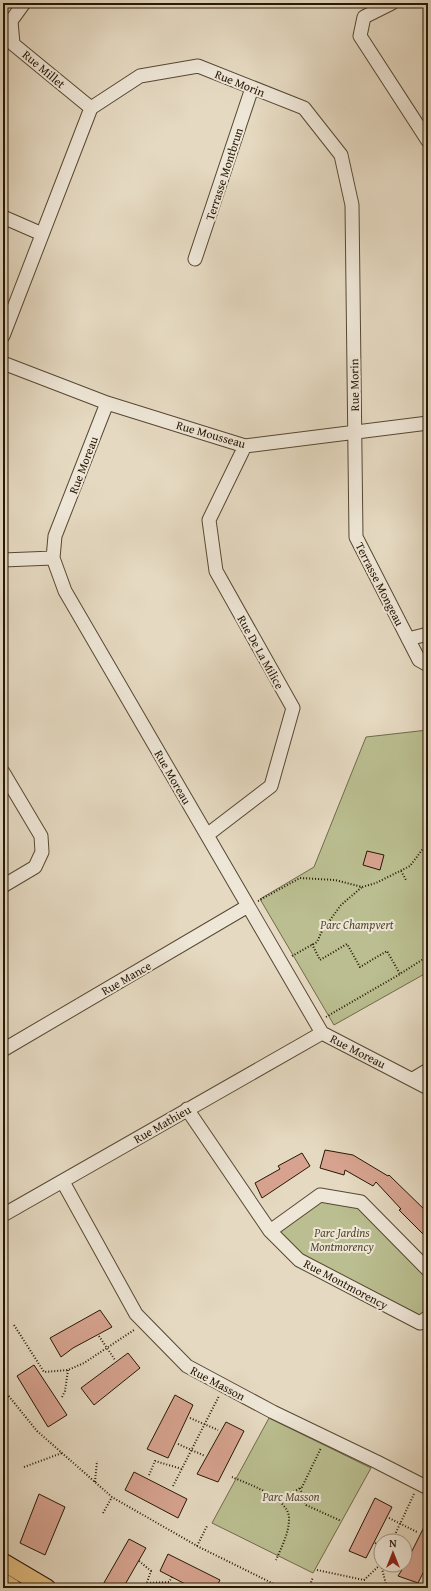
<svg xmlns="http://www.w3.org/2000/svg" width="431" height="1591" font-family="'Gentium Book Plus',serif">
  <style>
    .green { fill: #babe90; stroke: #706a4a }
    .building { fill: #d7a390; stroke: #271703 }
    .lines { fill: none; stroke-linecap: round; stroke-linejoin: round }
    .minor-casing { stroke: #564832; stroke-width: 15 }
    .major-casing { stroke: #271703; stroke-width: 19 }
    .path { stroke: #271703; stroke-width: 2; stroke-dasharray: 1 2; stroke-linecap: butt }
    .minor { stroke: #eee6d7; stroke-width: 13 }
    .major { stroke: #e2bc80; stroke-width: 17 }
    .labels { text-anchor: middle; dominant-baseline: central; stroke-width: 4; stroke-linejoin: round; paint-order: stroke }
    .street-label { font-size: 12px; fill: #271703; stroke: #eee6d7 }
    .park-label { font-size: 12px; font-style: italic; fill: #53492d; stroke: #eee6d7 }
  </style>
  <rect width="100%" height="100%" fill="#e5d9c1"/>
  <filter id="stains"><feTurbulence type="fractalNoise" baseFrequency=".005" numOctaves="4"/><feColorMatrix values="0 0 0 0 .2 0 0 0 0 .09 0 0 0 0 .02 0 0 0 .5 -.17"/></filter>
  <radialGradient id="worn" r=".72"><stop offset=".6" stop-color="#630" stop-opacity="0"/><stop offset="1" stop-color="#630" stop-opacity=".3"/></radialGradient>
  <path class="green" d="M428,730V972L334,1025L260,899L314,867L366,737Z
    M320,1195L361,1202L428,1270V1317L420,1323L299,1260L270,1231Z
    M269,1418L371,1468L313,1573L212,1523Z"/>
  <path class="building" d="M367,851L384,855L380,870L363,865Z
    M325,1150L353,1155L388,1176L389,1175L428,1213V1239L399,1210L401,1209L376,1182L373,1186L345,1170L344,1175L320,1168Z
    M302,1153L310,1166L262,1198L255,1183L280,1169L278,1166Z
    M100,1310L112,1327L73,1348L61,1357L50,1338Z
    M128,1353L140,1368L94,1405L81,1388Z
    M34,1365L67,1415L48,1427L17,1376Z
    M175,1395L193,1405L168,1458L147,1449Z
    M226,1422L244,1431L218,1482L197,1474Z
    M134,1472L187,1499L178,1518L125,1490Z
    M39,1494L65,1507L45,1555L20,1543Z
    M375,1498L392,1507L366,1558L349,1551Z
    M428,1519V1563L418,1583L398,1576L405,1565Z
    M129,1539L146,1548L123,1588H101Z
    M168,1554L220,1580L216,1588H193L160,1571Z"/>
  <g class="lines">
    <defs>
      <path id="minor" d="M24,3L11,21L13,44L91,108
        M392,3L364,17L360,36L428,141
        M3,217L42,234
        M195,259L252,88
        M3,336L91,108L140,76L198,66L304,108L341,155L352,205L356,537L419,660L428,665
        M3,363L107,403L245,446L428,423
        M107,403L55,536L53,558L65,591L322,1033L428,1088
        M3,560L53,558
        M408,639L428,634
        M3,772L41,836L42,852L35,867L3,886
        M207,835L271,786L293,708L216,571L209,520L245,446
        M3,1050L248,906
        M413,1079L428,1070
        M187,1109L270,1231L299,1260L420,1323L428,1317
        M63,1182L136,1314L187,1366L273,1412L377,1462L428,1488
        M3,1215L322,1033
        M270,1231L320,1195L361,1202L428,1270"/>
      <path id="major" d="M3,1562L47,1588
        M3,1582L13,1588"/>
    </defs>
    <use href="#minor" class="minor-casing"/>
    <use href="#major" class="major-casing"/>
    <path class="path" d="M401,871L406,880
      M258,901L300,878L335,880L362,887L376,883L410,866L428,842
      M312,944L320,960L347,944L360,967L387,951L400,974
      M292,956L317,942L322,931L341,905L362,887
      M326,1017L400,974L428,956
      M14,1325L44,1372L68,1370L84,1363L134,1330
      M99,1336L115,1360
      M3,1389L37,1431L112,1497L197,1546L282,1588
      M62,1397L65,1391L68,1370
      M190,1418L218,1430
      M178,1444L205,1456
      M24,1467L62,1453
      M149,1475L155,1461L182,1469
      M232,1477C248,1484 290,1498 289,1519C289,1533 282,1546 276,1560
      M95,1482L97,1461
      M173,1486L219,1396
      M300,1488L306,1505L341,1521
      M278,1501L302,1487L321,1448
      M103,1513L112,1497
      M389,1518L417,1532
      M392,1541L414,1494
      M375,1543L381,1546
      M197,1546L207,1526
      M139,1561L151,1571L145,1588
      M381,1565L387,1588
      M317,1570L364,1580L381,1564
      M147,1583L169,1582L172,1577
      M124,1587L126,1588
      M309,1588L313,1577"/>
    <use href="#minor" class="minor"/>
    <use href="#major" class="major"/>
  </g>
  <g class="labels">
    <g class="street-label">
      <text transform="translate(44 69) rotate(40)">Rue Millet</text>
      <text transform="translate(240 83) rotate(22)">Rue Morin</text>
      <text transform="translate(224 174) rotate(-72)">Terrasse Montbrun</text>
      <text transform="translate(354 385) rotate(-91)">Rue Morin</text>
      <text transform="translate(211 434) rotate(16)">Rue Mousseau</text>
      <text transform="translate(83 465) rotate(-69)">Rue Moreau</text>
      <text transform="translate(380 584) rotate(63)">Terrasse Mongeau</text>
      <text transform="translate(261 652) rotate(61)">Rue De La Milice</text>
      <text transform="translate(173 777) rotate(60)">Rue Moreau</text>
      <text transform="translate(126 978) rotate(-30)">Rue Mance</text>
      <text transform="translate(358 1051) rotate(27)">Rue Moreau</text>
      <text transform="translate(162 1124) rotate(-30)">Rue Mathieu</text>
      <text transform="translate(346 1284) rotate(28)">Rue Montmorency</text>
      <text transform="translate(218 1383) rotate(28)">Rue Masson</text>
    </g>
    <g class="park-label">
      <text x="357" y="924">Parc Champvert</text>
      <text x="342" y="1232">Parc Jardins<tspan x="342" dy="14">Montmorency</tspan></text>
      <text x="291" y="1496">Parc Masson</text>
    </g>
  </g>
  <rect width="431" height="1591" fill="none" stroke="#e5d9c1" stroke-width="16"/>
  <rect x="4" y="4" width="423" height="1583" fill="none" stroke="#271703" stroke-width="2"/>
  <rect x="8" y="8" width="415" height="1575" fill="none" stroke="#271703"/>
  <g transform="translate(393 1553)"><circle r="19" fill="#eee6d7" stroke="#9e9382"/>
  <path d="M0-3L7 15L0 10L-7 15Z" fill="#8f2418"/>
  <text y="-6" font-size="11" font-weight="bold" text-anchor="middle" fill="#271703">N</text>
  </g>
  <rect width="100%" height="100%" filter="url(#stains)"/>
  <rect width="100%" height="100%" fill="url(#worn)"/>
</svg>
